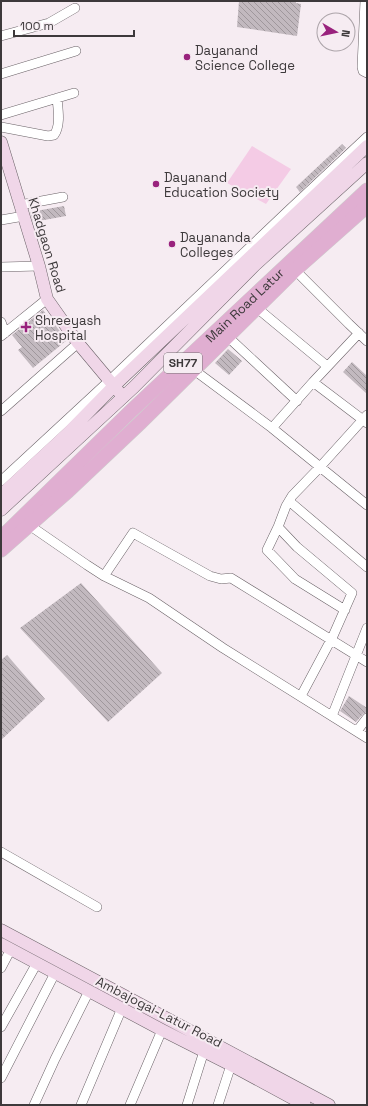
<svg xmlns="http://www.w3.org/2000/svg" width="368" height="1106" font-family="'Space Grotesk',sans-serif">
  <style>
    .green { fill: #f4cbe5 }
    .building { fill: url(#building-back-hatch) }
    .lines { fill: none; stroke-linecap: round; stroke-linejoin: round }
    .street-casing { stroke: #6a6267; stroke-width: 10 }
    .secondary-casing { stroke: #6a6267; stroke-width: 13 }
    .primary-casing { stroke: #cdcccc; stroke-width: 15 }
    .street { stroke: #fff; stroke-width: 9 }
    .secondary { stroke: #f0d6e8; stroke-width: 12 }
    .primary { stroke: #e0aed1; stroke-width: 14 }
    .poi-dot { fill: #99227d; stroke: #f6ecf2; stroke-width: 1.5 }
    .labels { text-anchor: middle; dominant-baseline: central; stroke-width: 4; stroke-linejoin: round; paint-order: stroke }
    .shield { fill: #f6ecf2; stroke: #746f72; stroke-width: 1 }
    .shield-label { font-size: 12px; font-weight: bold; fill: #3d393b }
    .poi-label { font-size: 13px; fill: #3d393b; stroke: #f6ecf2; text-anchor: start }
    .street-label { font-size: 13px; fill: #3d393b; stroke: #f6ecf2 }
  </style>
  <defs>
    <pattern id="building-back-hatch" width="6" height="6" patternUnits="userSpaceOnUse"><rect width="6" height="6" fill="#c2b9bf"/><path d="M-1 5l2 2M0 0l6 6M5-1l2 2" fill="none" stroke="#9f979c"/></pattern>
  </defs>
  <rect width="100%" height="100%" fill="#f6ecf2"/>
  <path class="green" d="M252,146L291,169L266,204L227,183Z"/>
  <path class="building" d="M239,1H296V3L301,4L297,36L237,27Z
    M342,144L346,148L300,192L296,187Z
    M64,206L66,216L33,222L30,212Z
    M43,310L67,340L33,368L18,350L22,347L12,335Z
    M228,349L242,361L229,375L215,363Z
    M352,362L367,376V394L343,372Z
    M81,583L162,673L108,722L20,628Z
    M7,655L45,699L1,740V660Z
    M349,696L367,708V712L363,714L356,722L340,711Z"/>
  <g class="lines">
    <defs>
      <path id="street" d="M365,1L362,67L363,71L367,73
        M1,36L49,23L75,8
        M1,74L76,51
        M1,115L74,93
        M1,127L48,136L54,135C61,126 58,109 57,98
        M20,205L63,197
        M1,220L24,216
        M1,267L39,266
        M295,270L349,324L367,341
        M257,308L327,366
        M1,322L5,333
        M1,336L47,299
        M228,337L297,401
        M194,370L272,428L367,505
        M313,382L367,423
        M1,411L78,343
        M272,428L313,382L359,333
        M1,481L110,380L289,210L367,137
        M289,501L367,567
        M29,525L87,565L104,576L149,598L223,648L367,738
        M278,527L267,550L295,579L345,610
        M104,576L133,533L210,576L221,579L231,578L367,662
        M301,696L333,636L352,593L297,547L278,527L286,506L292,496L320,467L367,415
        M332,716L367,628
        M357,731L367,718
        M1,852L97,907
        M1,968L11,949
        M1,1027L37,963
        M1,1078L55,973
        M34,1105L55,1059L89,991
        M81,1105L122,1008
        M130,1105L162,1030
        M187,1105L204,1051
        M218,1105L231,1065"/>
      <path id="secondary" d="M1,142L39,266L47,299L78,343L119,392
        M1,495L67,434L115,385L367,146
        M1,510L134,387L255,265L367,163
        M1,930L329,1105
        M1,944L162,1030L231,1065L305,1105"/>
      <g id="primary">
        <path id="s1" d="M1,538L131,411L367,190"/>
        <path d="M1,550L68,491L140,423L295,270L367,206"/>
      </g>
    </defs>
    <use href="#street" class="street-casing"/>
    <use href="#secondary" class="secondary-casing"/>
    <use href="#primary" class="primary-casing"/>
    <use href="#street" class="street"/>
    <use href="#secondary" class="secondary"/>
    <use href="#primary" class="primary"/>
  </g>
  <g class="poi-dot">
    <circle cx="187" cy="57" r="4"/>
    <circle cx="156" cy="184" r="4"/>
    <circle cx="172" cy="244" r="4"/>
    <path d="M24 321h4v4h4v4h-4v4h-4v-4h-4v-4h4z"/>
  </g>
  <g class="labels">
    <rect class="shield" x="164" y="353" width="38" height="20" rx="3"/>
    <g class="shield-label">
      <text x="183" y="363">SH77</text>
    </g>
    <g class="poi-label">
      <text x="195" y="50">Dayanand<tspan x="195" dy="15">Science College</tspan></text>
      <text x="164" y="177">Dayanand<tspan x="164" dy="15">Education Society</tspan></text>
      <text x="180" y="237">Dayananda<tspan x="180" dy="15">Colleges</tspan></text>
      <text x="35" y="320">Shreeyash<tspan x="35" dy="15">Hospital</tspan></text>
    </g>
    <g class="street-label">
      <text transform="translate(47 245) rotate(73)">Khadgaon Road</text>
      <text stroke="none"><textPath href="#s1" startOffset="337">Main Road Latur</textPath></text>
      <text transform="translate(159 1012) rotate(27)">Ambajogai-Latur Road</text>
    </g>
  </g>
  <rect width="368" height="1106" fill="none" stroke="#3d393b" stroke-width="4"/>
  <g transform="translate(336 32) rotate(99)"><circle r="19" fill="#f6ecf2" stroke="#aca4a9"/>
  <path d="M0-3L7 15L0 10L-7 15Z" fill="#99227d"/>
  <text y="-6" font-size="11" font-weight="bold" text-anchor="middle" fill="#3d393b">N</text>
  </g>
  <path d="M14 30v6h120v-6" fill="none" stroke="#3d393b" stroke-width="2"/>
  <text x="20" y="30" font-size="12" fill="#3d393b" stroke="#f6ecf2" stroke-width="3" paint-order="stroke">100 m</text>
</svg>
